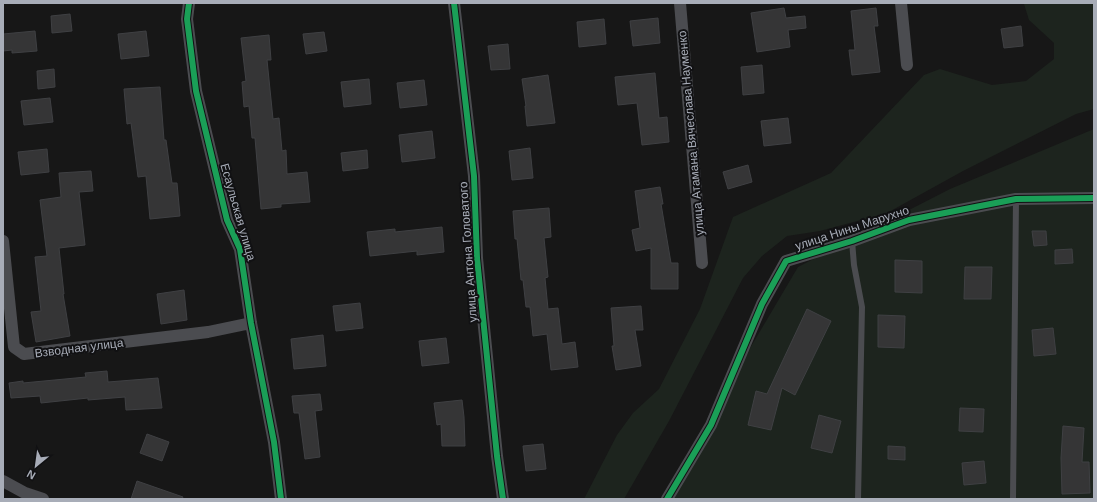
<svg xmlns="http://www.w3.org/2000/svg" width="1097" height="502" font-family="Helvetica,sans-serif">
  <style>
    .green { fill: #1d241e }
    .building { fill: #353536; stroke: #3f4043 }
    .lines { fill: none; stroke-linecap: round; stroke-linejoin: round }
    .service { stroke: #4b4c50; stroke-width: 6 }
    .minor { stroke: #4b4c50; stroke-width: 12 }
    .cycleway-casing { stroke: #111113; stroke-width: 8 }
    .cycleway { stroke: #1a9f57; stroke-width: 6 }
    .labels { text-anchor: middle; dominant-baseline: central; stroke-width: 4; stroke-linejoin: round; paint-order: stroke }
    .street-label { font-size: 12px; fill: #a8adb8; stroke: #111113 }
  </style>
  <rect width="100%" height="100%" fill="#171717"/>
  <path class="green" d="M1024,3H1094V109L1076,114L963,171L887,213L820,231L787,236L762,256L743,278L669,421L624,499H584L617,435L633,413L659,389L700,309L733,217L831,173L924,75L940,69L992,85L1026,81L1054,59V43L1029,20L1024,4Z
    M1094,129V499H661L798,267L950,189Z"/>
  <path class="building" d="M784,8L786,18L805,16L806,28L788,30L790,47L757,52L751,13Z
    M876,8L878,26H874L880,72L852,75L849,50H855L851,11Z
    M70,14L72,31L52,33L51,16Z
    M658,18L660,43L633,46L630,21Z
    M604,19L606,44L579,47L577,22Z
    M1021,26L1023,46L1004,48L1001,29Z
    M35,31L37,51L12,53V50L3,51V34Z
    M146,31L149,56L121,59L118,34Z
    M324,32L327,51L306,54L303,34Z
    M269,35L271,60H267L273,119L279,118L282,151L286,150L287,174L307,172L310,202L281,204V207L261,209L255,138H252L249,106L244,107L242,82L246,81L241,38Z
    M508,44L510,69L491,70L488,46Z
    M762,65L764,93L743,95L741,67Z
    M54,69L55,87L38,89L37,71Z
    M655,73L659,118L667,117L669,142L642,145L637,103L618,105L615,77Z
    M548,75L555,123L527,126L525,106H526L522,79Z
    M369,79L371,104L344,107L341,82Z
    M424,80L427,105L400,108L397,83Z
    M160,87L164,140H166L172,183H177L180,216L150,219L146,176L138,177L131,123L127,124L124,89Z
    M50,98L53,122L24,125L21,101Z
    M788,118L791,143L764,146L761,121Z
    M432,131L435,158L402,162L399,135Z
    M530,148L533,178L512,180L509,151Z
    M47,149L49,172L21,175L18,152Z
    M367,150L368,168L343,171L341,153Z
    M748,165L752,182L728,189L723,172Z
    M91,171L93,191L79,192L85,245L59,248L64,294H63L70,336L36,342L31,312L41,311L35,257L47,256L40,200L61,197L59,173Z
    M660,187L663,204H661L671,263H678V289H651V248L636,251L632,230L640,228L635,191Z
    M549,208L551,237L544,238L548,277L545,278L548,309L558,308L562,344L575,342L578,367L551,370L547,334L533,336L530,307H526L523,280H521L517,239H515L513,211Z
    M442,227L444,252L417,255V251L370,256L367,232L395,229V232Z
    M1032,231H1046L1047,245L1034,246Z
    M1072,249L1073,263L1055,264V250Z
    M895,260L922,261V293L895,292Z
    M965,267H992L991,299H964Z
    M184,290L187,320L161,324L157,294Z
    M360,303L363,328L336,331L333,306Z
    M641,306L643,330H635L641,366L616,370L612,346H614L611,308Z
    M807,309L831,321L795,395L782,388L771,430L748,425L756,391L767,394Z
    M878,315L905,316L904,348L878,347Z
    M1053,328L1056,354L1034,356L1032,330Z
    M323,335L326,366L294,369L291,339Z
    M446,338L449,363L422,366L419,341Z
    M107,371L108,382L158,378L162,408L126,410L125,397L88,400V398L41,403L40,396L11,398L9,383L23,381V383L86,377L85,373Z
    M320,394L322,410L315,411L320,457L305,459L299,413H294L292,396Z
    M462,400L464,417L465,446H442L441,424L437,425L434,403Z
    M960,408L984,409L983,432L959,431Z
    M819,415L841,421L832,453L811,448Z
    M1063,426L1084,428L1082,462H1089L1090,493L1062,494L1061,458Z
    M147,434L169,442L162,461L140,453Z
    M543,444L546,469L526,471L523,446Z
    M888,446L905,447V460L888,459Z
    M984,461L986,483L964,485L962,463Z
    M137,481L183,497L182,499H131Z"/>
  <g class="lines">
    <path class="service" d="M852,241L854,265L862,307L858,499
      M1013,499L1016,199"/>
    <path class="minor" d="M189,3L187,19L196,91L227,220L240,249L251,323L274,442L281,499
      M454,3L474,176L477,258L497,456L503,499
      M680,3L702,263
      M901,3L907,65
      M3,241L14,347L24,354L208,332L251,323
      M3,481L25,493L43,499
      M667,499L711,425L762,304L786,261L852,241L909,220L1016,199L1094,198"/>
    <defs>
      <path id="cycleway" d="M189,3L187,19L196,91L227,220L240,249L251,323L274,442L281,499
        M454,3L474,176L477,258L497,456L503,499
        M667,499L711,425L762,304L786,261L852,241L909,220L1016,199L1094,198"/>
    </defs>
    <use href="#cycleway" class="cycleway-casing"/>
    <use href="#cycleway" class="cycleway"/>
  </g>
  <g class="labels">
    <g class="street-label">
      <text transform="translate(691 133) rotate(-95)">улица Атамана Вячеслава Науменко</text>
      <text transform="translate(238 212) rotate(74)">Есаульская улица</text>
      <text transform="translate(852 228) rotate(-18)">улица Нины Марухно</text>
      <text transform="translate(468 252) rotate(-94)">улица Антона Головатого</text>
      <text transform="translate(79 348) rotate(-7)">Взводная улица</text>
    </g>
  </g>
  <rect width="1097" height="502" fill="none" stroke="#a8adb8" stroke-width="8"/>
  <g transform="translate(36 466) rotate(209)" stroke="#111113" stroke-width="3" paint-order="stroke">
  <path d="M0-3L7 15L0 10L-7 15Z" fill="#a8adb8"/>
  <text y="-6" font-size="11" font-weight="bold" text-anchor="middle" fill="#a8adb8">N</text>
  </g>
</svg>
